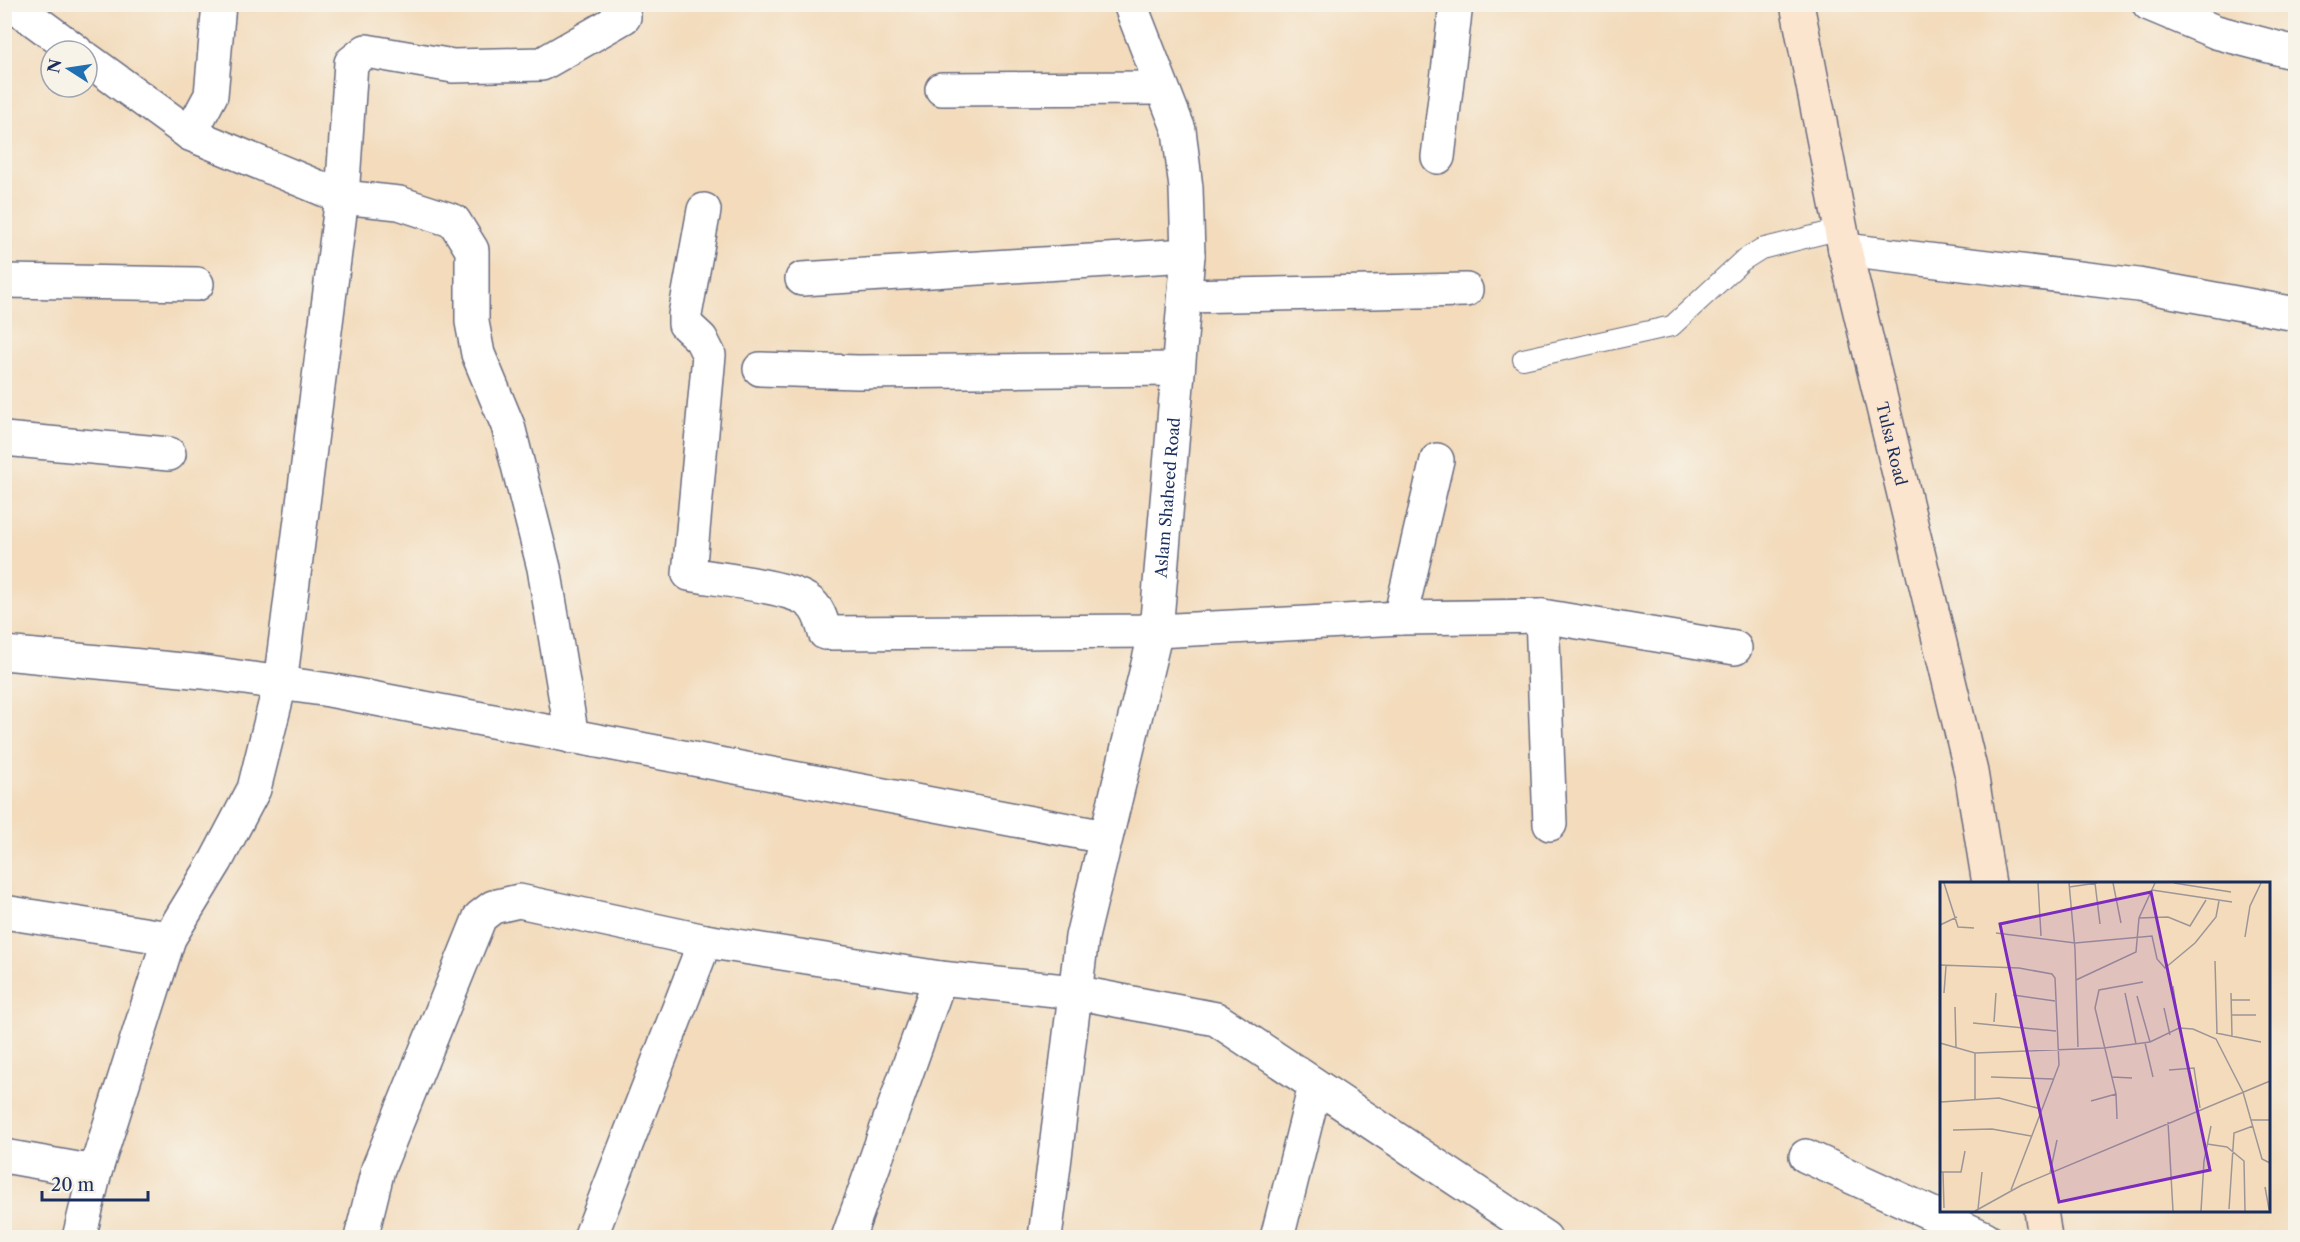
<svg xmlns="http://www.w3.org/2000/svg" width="2300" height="1242" font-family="'Libre Caslon Text',serif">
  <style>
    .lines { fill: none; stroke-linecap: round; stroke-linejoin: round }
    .lane-casing { stroke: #676b7f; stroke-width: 22 }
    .street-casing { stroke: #676b7f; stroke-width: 36 }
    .secondary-casing { stroke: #676b7f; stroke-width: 36 }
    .lane { stroke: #fff; stroke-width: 20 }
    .street { stroke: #fff; stroke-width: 33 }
    .secondary { stroke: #fce5cf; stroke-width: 33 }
    .labels { text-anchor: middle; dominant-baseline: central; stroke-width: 4.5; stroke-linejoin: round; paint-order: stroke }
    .street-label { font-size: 16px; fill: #1b2f5e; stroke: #f7f3e8 }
    .inset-road { fill: none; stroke: #9d9696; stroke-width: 1.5 }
    .view { fill: #7b2cbf; fill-opacity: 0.15; stroke: #7b2cbf; stroke-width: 3 }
    .inset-edge { fill: none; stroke: #1b2f5e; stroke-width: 3 }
  </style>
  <rect width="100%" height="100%" fill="#f7f3e8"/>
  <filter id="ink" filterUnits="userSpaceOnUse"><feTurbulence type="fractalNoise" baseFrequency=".0167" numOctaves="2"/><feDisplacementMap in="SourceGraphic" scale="12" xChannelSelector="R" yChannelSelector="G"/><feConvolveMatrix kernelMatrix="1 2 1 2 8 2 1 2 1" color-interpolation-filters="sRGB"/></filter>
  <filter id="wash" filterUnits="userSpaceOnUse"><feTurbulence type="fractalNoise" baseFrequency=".008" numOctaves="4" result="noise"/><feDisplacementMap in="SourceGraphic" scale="24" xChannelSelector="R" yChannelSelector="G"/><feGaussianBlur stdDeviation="1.35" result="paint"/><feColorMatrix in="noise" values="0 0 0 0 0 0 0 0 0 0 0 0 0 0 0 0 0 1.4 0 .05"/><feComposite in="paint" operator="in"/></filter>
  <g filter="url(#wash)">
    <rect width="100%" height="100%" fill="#f3dbbc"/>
  </g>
  <g filter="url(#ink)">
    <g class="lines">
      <defs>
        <path id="lane" d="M1523,359L1672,326L1742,261L1761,249L1841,229"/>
        <g id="street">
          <path d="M12,4L76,51"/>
          <path d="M2149,4L2216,32L2296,53"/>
          <path d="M87,59L190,134L342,197L399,203L454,221L472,250V322L478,354L508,426L544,568L572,737"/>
          <path d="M942,89L1162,88"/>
          <path d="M190,134L211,95L219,4"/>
          <path d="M1438,157L1456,4"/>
          <path d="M704,210L685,315V324L701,339L709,355L689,574C716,579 789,586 808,601C819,608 822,622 825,633L1156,631L1400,618L1542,616L1735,648"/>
          <path d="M1845,250L2138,285L2296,314"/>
          <path d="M802,279L1188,255"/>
          <path d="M4,281L197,284"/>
          <path d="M1185,296L1466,290"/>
          <path d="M760,369L858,372L1178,369"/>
          <path d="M4,439L169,454"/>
          <path d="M1542,616L1550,824"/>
          <path d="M1400,618L1437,460"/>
          <path d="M4,653L203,672L329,690L1105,837"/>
          <path d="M4,912L169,938"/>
          <path d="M4,1156L95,1172"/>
          <path d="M1806,1156L1985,1238"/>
          <path d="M79,1238L95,1172L169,938L216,861L254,789L280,684L342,197L351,63L366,51L453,66L542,64L624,17L617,4"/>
          <path d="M361,1238L378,1169L480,917L493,907L519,901L705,941L940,978L1074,992L1216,1019L1545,1238"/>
          <path d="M590,1238L705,941"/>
          <path d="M848,1238L940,978"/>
          <path id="s1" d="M1045,1238L1082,937L1156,631L1188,255L1186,188L1179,130L1130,4"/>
          <path d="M1277,1238L1315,1086"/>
        </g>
        <g id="secondary">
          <path id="s2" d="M1797,4L1845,250L1971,772L1989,884"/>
          <path d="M2041,1210L2045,1238"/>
        </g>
      </defs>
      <use href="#lane" class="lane-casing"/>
      <use href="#street" class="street-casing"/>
      <use href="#secondary" class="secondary-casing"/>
      <use href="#lane" class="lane"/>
      <use href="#street" class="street"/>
      <use href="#secondary" class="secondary"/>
    </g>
  </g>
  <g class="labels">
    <g class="street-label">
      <text stroke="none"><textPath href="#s2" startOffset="450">Tulsa Road</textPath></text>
      <text stroke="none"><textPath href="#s1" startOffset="752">Aslam Shaheed Road</textPath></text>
    </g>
  </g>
  <g transform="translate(1940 882)">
    <rect width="330" height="330" fill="#f3dbbc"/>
    <path class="inset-road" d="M4,1L18,45L34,46M98,1L101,54M129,1L135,67L138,165M155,1L160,42M173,1L181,41M234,1L291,10M129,5L157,1M212,8L292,20M199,36L228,35L250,44L266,18M0,43L17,35M56,51L135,61L212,54L217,77L225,86L255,61L276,35L279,19M305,55L310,24L321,1M275,79L277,151M0,83L79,86L112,92L115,96L119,183L71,308M136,98L196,70L199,36L215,1M233,104L239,146M4,111L6,84M185,111L196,162M291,111L292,154M73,113L115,119M197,114L210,160M291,118H310M15,125L16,166M224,126L230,153M291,133H316M54,140L56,111M33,141L116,149M276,151L321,160M0,161L35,171L164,166L210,160L239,146L253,147L276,157L303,210L322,277L330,281M205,161L213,195M229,188L254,186L260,226M51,195L113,197M172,195L192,196M35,217V171M151,219L176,212M1,220L59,216L101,227M177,237L176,212L155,126L159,108L203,100M311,238H330M228,240L233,329M13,248L52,247L91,254M267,262L287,265L304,279L305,329M0,290H21L25,269M3,290L4,326M110,291L117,258M325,305L329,327M38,327L42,290M289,327L294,251L313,244M35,329L82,303L330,199M261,329L264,279L271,244"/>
    <path class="view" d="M211,10L270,288L119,320L60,42Z"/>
    <rect width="330" height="330" class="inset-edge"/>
  </g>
  <rect width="2300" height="1242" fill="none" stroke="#f7f3e8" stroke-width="24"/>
  <g transform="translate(69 69) rotate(282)"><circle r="28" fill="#f7f3e8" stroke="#9fa5b1" stroke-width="1.5"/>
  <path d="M0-4.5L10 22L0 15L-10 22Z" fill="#1f6fb2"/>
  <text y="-9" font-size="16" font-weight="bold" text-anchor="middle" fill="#1b2f5e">N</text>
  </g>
  <path d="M42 1191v9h106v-9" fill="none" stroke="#1b2f5e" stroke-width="3"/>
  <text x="51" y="1191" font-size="18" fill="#1b2f5e" stroke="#f7f3e8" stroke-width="4.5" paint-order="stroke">20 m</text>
</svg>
